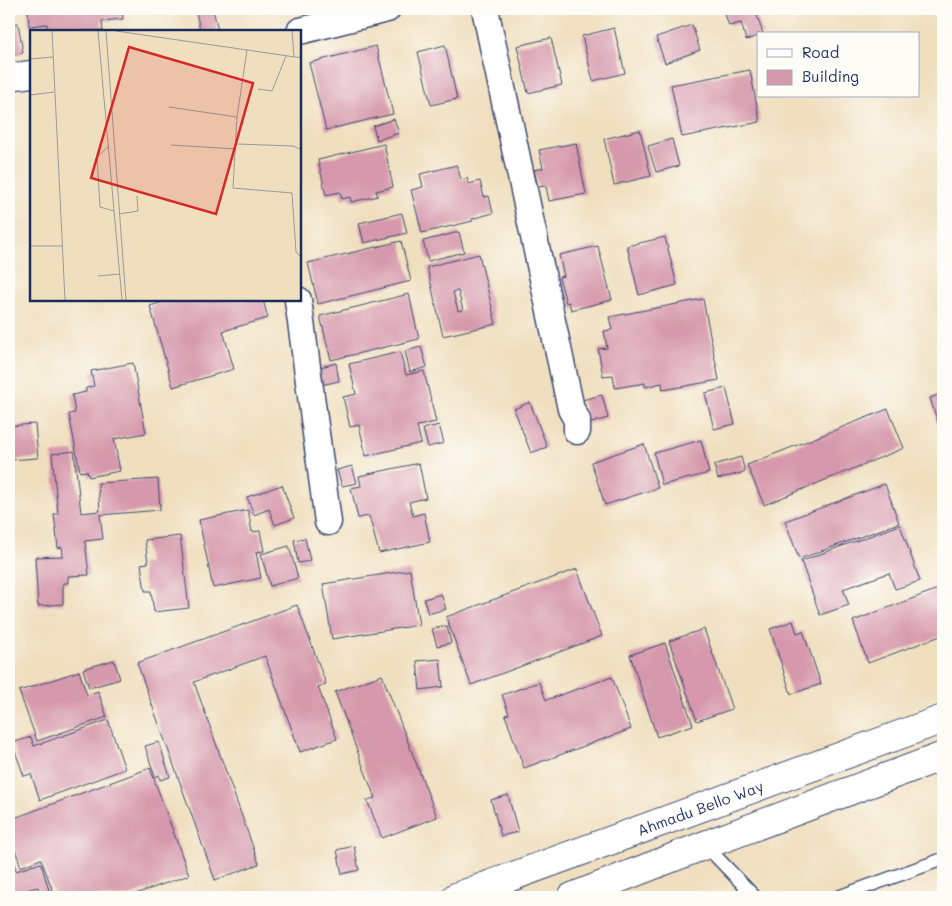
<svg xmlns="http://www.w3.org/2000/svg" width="952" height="906" font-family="Mali,sans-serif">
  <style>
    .building { fill: #d698ac; fill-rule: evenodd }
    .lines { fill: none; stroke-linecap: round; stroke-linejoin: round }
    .lane-casing { stroke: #3b496d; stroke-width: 15 }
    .street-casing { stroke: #3b496d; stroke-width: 29 }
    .primary-casing { stroke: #3b496d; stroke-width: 30 }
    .lane { stroke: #fff; stroke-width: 12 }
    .street { stroke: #fff; stroke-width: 26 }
    .primary { stroke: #fff; stroke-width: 28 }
    .labels { text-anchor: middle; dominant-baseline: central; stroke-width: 4.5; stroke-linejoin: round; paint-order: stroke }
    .street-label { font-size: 15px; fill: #1b2f5e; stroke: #fdfcf7 }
    .inset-road { fill: none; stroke: #9b9998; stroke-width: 1 }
    .view { fill: #d62828; fill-opacity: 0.15; stroke: #d62828; stroke-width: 2.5 }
    .inset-edge { fill: none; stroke: #1b2f5e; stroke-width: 2.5 }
  </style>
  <rect width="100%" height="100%" fill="#fdfcf7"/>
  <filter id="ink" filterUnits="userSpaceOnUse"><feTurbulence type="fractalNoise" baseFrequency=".02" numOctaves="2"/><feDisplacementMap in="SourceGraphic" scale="10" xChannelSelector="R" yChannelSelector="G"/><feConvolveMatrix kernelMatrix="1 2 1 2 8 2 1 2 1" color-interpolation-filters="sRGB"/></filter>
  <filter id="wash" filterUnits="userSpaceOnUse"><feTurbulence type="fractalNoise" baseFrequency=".0096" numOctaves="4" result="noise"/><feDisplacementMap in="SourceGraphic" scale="20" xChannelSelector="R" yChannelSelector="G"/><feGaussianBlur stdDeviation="1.12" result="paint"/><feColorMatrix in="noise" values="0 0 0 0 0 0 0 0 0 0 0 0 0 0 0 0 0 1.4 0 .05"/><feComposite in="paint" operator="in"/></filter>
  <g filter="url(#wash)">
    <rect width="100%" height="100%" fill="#f0dfbf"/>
    <g id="blocks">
      <path class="building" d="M28,9H122L123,19L102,21L103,31H48L47,24L29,26Z
        M213,9L218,31H200L196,12Z
        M732,9H755L763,34H758V36L746,40L741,23L729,26L724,11Z
        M18,23L23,53L9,55V25Z
        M692,25L700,50L665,63L656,37Z
        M614,28L625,73L593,81L582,36Z
        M551,38L562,85L528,93L517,46Z
        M445,45L457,99L431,105L418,52Z
        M376,46L393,114L326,130L309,63Z
        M750,70L760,122L682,137L671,85Z
        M394,119L399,133L377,140L373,126Z
        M640,130L651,176L614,185L604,139Z
        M672,139L679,166L656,172L648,146Z
        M576,143L586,194L549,201L546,186L538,187L534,170L543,168L539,150Z
        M384,144L393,187L376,191L378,196L351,202L350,197L342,199L340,192L326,195L318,160Z
        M457,165L461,180L467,178L469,184L480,181L484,197L489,196L493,213L472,219L473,221L422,233L411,190L423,187L420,174Z
        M402,213L407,233L364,243L359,223Z
        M459,232L464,252L428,261L423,241Z
        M665,237L677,285L639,295L627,246Z
        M401,241L411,281L318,304L308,263Z
        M598,246L612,300L571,310L569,302L566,303L559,277L564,276L559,255Z
        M479,254L496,324L443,336L427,267ZM458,291L463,310L458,311L453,292Z
        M409,294L419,339L331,360L320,316Z
        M703,299L719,380L663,390L662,383L645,387V383L615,388L613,375L603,376L598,349L607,348L604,331L612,330L609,317Z
        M169,300H263L268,318L223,331L234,369L173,387L150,306Z
        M421,347L427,367L410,372L405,351Z
        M400,352L406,375L424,371L436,422L417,426L421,443L366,456L359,425L350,427L343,397L356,394L349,364Z
        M133,363L146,433L114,439L120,471L89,477L87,471L80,472L69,414L75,413L72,395L86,392V388L94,386L91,371Z
        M336,363L339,381L317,386L313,369Z
        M726,388L735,424L714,429L705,393Z
        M943,393V429L940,430L930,398Z
        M602,395L608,418L588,424L582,400Z
        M530,402L547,447L531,453L514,409Z
        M888,409L904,448L764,505L747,465Z
        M35,424L38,458L9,460V426Z
        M439,425L444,443L428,447L423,429Z
        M701,440L709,473L662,485L654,453Z
        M644,444L658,488L605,505L591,462Z
        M74,451L81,513L100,511L98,483L158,479L160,510L100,515L103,539L85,541L89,575L68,576V583H63V604L38,606L35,557L63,556L62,547L58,548L54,514H58L52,454Z
        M741,457L745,472L718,479L714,465Z
        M419,463L426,498L409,502L413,516L424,513L430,542L379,553L369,516L358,518L351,488L361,486L359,476Z
        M352,466L357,483L342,486L337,470Z
        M885,484L899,523L799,559L785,521Z
        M282,485L294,518L275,525L269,509L254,515L247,497Z
        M248,510L252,532L260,531L264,551L256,552L261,578L213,588L199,520Z
        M900,525L920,581L895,589L889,573L843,589L849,605L820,615L801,561Z
        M180,536L189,608L154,612L151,591H145L141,564L148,563L145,540Z
        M305,538L310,561L298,563L294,540Z
        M289,546L298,578L270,586L261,554Z
        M577,569L602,636L471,685L446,617Z
        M410,570L419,625L332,639L323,584Z
        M943,587V635L868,663L853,621Z
        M441,594L446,609L428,614L424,599Z
        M297,605L326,684L318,687L337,739L300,752L265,656L194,682L259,864L215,880L137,663Z
        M793,621L797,633L803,631L821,684L791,694L770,629Z
        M447,626L451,643L437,646L432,629Z
        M704,629L732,709L697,721L669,641Z
        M665,643L693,725L657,737L630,655Z
        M440,659L443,687L420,690L417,661Z
        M114,660L120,679L89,688L83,669Z
        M79,671L87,695L98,691L107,717L37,741L19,691Z
        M382,675L437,817L382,838L367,800L375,798L335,692Z
        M612,677L631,729L524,768L505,715L509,714L502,695L539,682L546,700Z
        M108,720L125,769L40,800L31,774L24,776L12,743L31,737L34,746Z
        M159,742L170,777L160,780L159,775L155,777L145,746Z
        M150,768L189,875L127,897H55L41,859L21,867L9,832V820Z
        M508,795L518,832L501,836L491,800Z
        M354,846L359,870L342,874L337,850Z
        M14,863L16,871L41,863L50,894L41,896L38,887L23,891L24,897H9V864Z"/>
    </g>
  </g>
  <g filter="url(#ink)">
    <use href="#blocks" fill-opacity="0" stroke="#3b496d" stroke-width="1"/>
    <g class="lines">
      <defs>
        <path id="lane" d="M705,845L755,897
          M838,897L943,859"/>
        <path id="street" d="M485,9L571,409L577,420V431
          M300,31L387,9
          M9,77L31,74
          M298,300L328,522"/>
        <g id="primary">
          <path id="s1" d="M456,897L943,719"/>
          <path d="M572,897L705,845L943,756"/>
        </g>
      </defs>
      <use href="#lane" class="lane-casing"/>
      <use href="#street" class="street-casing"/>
      <use href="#primary" class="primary-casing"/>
      <use href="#lane" class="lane"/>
      <use href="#street" class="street"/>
      <use href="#primary" class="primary"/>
    </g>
  </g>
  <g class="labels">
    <g class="street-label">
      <text stroke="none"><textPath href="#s1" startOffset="260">Ahmadu Bello Way</textPath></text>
    </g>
  </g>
  <g transform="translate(30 30)">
    <rect width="271" height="271" fill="#f0dfbf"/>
    <path class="inset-road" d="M22,1L35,270M68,1L92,270M76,1L96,270M86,1L272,28M262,1L264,27M217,20L207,87L203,158L262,163L266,222L272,228M0,29L23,27M228,59L242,61L256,26M0,65L24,62M139,77L207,87M207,114L263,116L272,120M141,115L206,119M79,116L67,127L70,177L84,181M89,184L108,181L107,166M0,216H32M68,246L90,244"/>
    <path class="view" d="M99,17L223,53L186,184L61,148Z"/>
    <rect width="271" height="271" class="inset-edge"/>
  </g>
  <rect width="952" height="906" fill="none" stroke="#fdfcf7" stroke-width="30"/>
  <rect x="757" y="32" width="162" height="65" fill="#fdfcf7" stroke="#a3aaba"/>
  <rect x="767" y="49" width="25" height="8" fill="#ffffff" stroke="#a3aaba"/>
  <text x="802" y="58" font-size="15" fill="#1b2f5e">Road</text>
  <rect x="767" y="70" width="25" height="15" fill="#d698ac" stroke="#a3aaba"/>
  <text x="802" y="82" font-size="15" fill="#1b2f5e">Building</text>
</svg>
